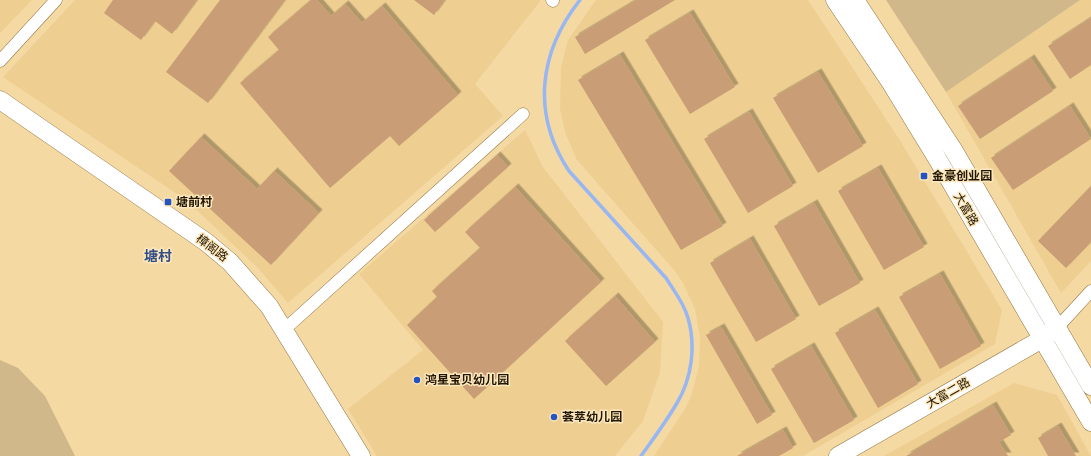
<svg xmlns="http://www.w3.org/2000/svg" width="1091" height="456" font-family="Jost,'Noto Sans SC',sans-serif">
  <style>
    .built { fill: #eece91 }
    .green { fill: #d0b88a }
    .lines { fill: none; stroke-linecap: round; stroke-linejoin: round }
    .stream { stroke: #97b6f2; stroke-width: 3.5 }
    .building { fill: #c99d74; filter: url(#shadow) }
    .street-casing { stroke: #8f7643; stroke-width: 13 }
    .secondary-casing { stroke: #8f7643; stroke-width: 19 }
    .street { stroke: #fff; stroke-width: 12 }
    .secondary { stroke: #fff; stroke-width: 18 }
    .poi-dot { fill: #2454c2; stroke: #fde7bc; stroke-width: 1.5 }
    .labels { text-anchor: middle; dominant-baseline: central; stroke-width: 3; stroke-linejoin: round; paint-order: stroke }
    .poi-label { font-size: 12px; font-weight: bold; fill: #201602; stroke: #fde7bc; text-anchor: start }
    .street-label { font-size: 12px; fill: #201602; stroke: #fde7bc }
    .quarter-label { font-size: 14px; font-weight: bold; fill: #314d86; stroke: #fde7bc }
  </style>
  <defs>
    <filter id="shadow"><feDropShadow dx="3.5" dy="-3.5" stdDeviation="0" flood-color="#0004"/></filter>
  </defs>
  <rect width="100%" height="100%" fill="#f5d9a3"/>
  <path class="built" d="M0,0H32L0,33Z
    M75,0H541L475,84L503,116L288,303L258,268L186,200L3,77Z
    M596,0H808L901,142L1002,310L995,344L803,456H654L685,409L691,396L699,367L700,338L695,309L683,283L675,271L577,160L566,135L560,109L561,67L568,40Z
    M1080,0H1091V261L1061,293L946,92Z
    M525,130L543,167L663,322L660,372L643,421L615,456H377L348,409L423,350L359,274Z
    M1014,383L1057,395L1091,456H884Z"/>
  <path class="green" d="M886,0H1080L946,92Z
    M0,360L18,368L45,396L75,456H0Z"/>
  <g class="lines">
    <path class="stream" d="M580,0C539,52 531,114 569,171L666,278C674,291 684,303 688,318C696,346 692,378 677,403C666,422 653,439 641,456"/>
  </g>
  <path class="building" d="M113,0H197L172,34L155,21L141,40L104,13Z
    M220,0H285L208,103L166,72Z
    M311,0H317L331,16L345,4L362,23L382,6L458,95L399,146L390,136L330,188L240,83L279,50L268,37Z
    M414,0H445L434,15Z
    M637,0H675L585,54L575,37Z
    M690,13L735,87L690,114L645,40Z
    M1091,18V65L1070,79L1048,46Z
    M620,55L723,226L681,250L578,80Z
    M1031,58L1053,91L980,139L958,106Z
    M818,72L863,146L818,173L773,98Z
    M1070,106L1091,139L1013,190L991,158Z
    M749,112L793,186L748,213L704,139Z
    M201,137L257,189L274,171L319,213L271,265L169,171Z
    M497,155L508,167L435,232L424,220Z
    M878,168L924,247L884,270L838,191Z
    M1091,186V242L1066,268L1038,241Z
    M515,187L601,282L474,399L407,325L437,297L432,291L480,248L465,232Z
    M814,203L860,283L819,306L774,226Z
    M750,239L796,319L756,342L710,263Z
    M940,274L981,346L940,369L899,297Z
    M615,296L655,342L606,386L565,341Z
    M875,310L918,384L878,408L835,333Z
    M721,327L772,415L757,424L706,335Z
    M811,346L854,420L814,443L771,369Z
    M993,405L1011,435L999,442L1008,456H906Z
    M1058,426L1076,456H1048L1038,438Z
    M783,430L793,448L779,456H737Z"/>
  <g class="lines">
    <defs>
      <path id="street" d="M552,0L553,1
        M0,61L56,0
        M1057,328L1091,291
        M285,329L523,114"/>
      <path id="secondary" d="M835,0L891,83L938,160L1091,422
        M855,0L954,151L1091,386
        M0,100L206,242L230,262L269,306L361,456
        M838,456L1042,339L1051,332"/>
    </defs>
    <use href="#street" class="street-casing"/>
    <use href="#secondary" class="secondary-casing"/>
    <use href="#street" class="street"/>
    <use href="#secondary" class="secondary"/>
  </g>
  <g class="poi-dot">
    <rect x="920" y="172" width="8" height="8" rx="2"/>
    <rect x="164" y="198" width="8" height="8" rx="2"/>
    <circle cx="417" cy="380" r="4"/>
    <circle cx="554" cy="417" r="4"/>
  </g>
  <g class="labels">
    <g class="poi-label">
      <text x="932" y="176">金豪创业园</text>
      <text x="176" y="202">塘前村</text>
      <text x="425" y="380">鸿星宝贝幼儿园</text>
      <text x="562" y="417">荟萃幼儿园</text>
    </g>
    <g class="street-label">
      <text transform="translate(966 209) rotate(60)">大富路</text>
      <text transform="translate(212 248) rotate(37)">樟阁路</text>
      <text transform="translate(948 393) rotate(-30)">大富二路</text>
    </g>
    <g class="quarter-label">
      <text x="158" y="256">塘村</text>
    </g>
  </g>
</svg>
